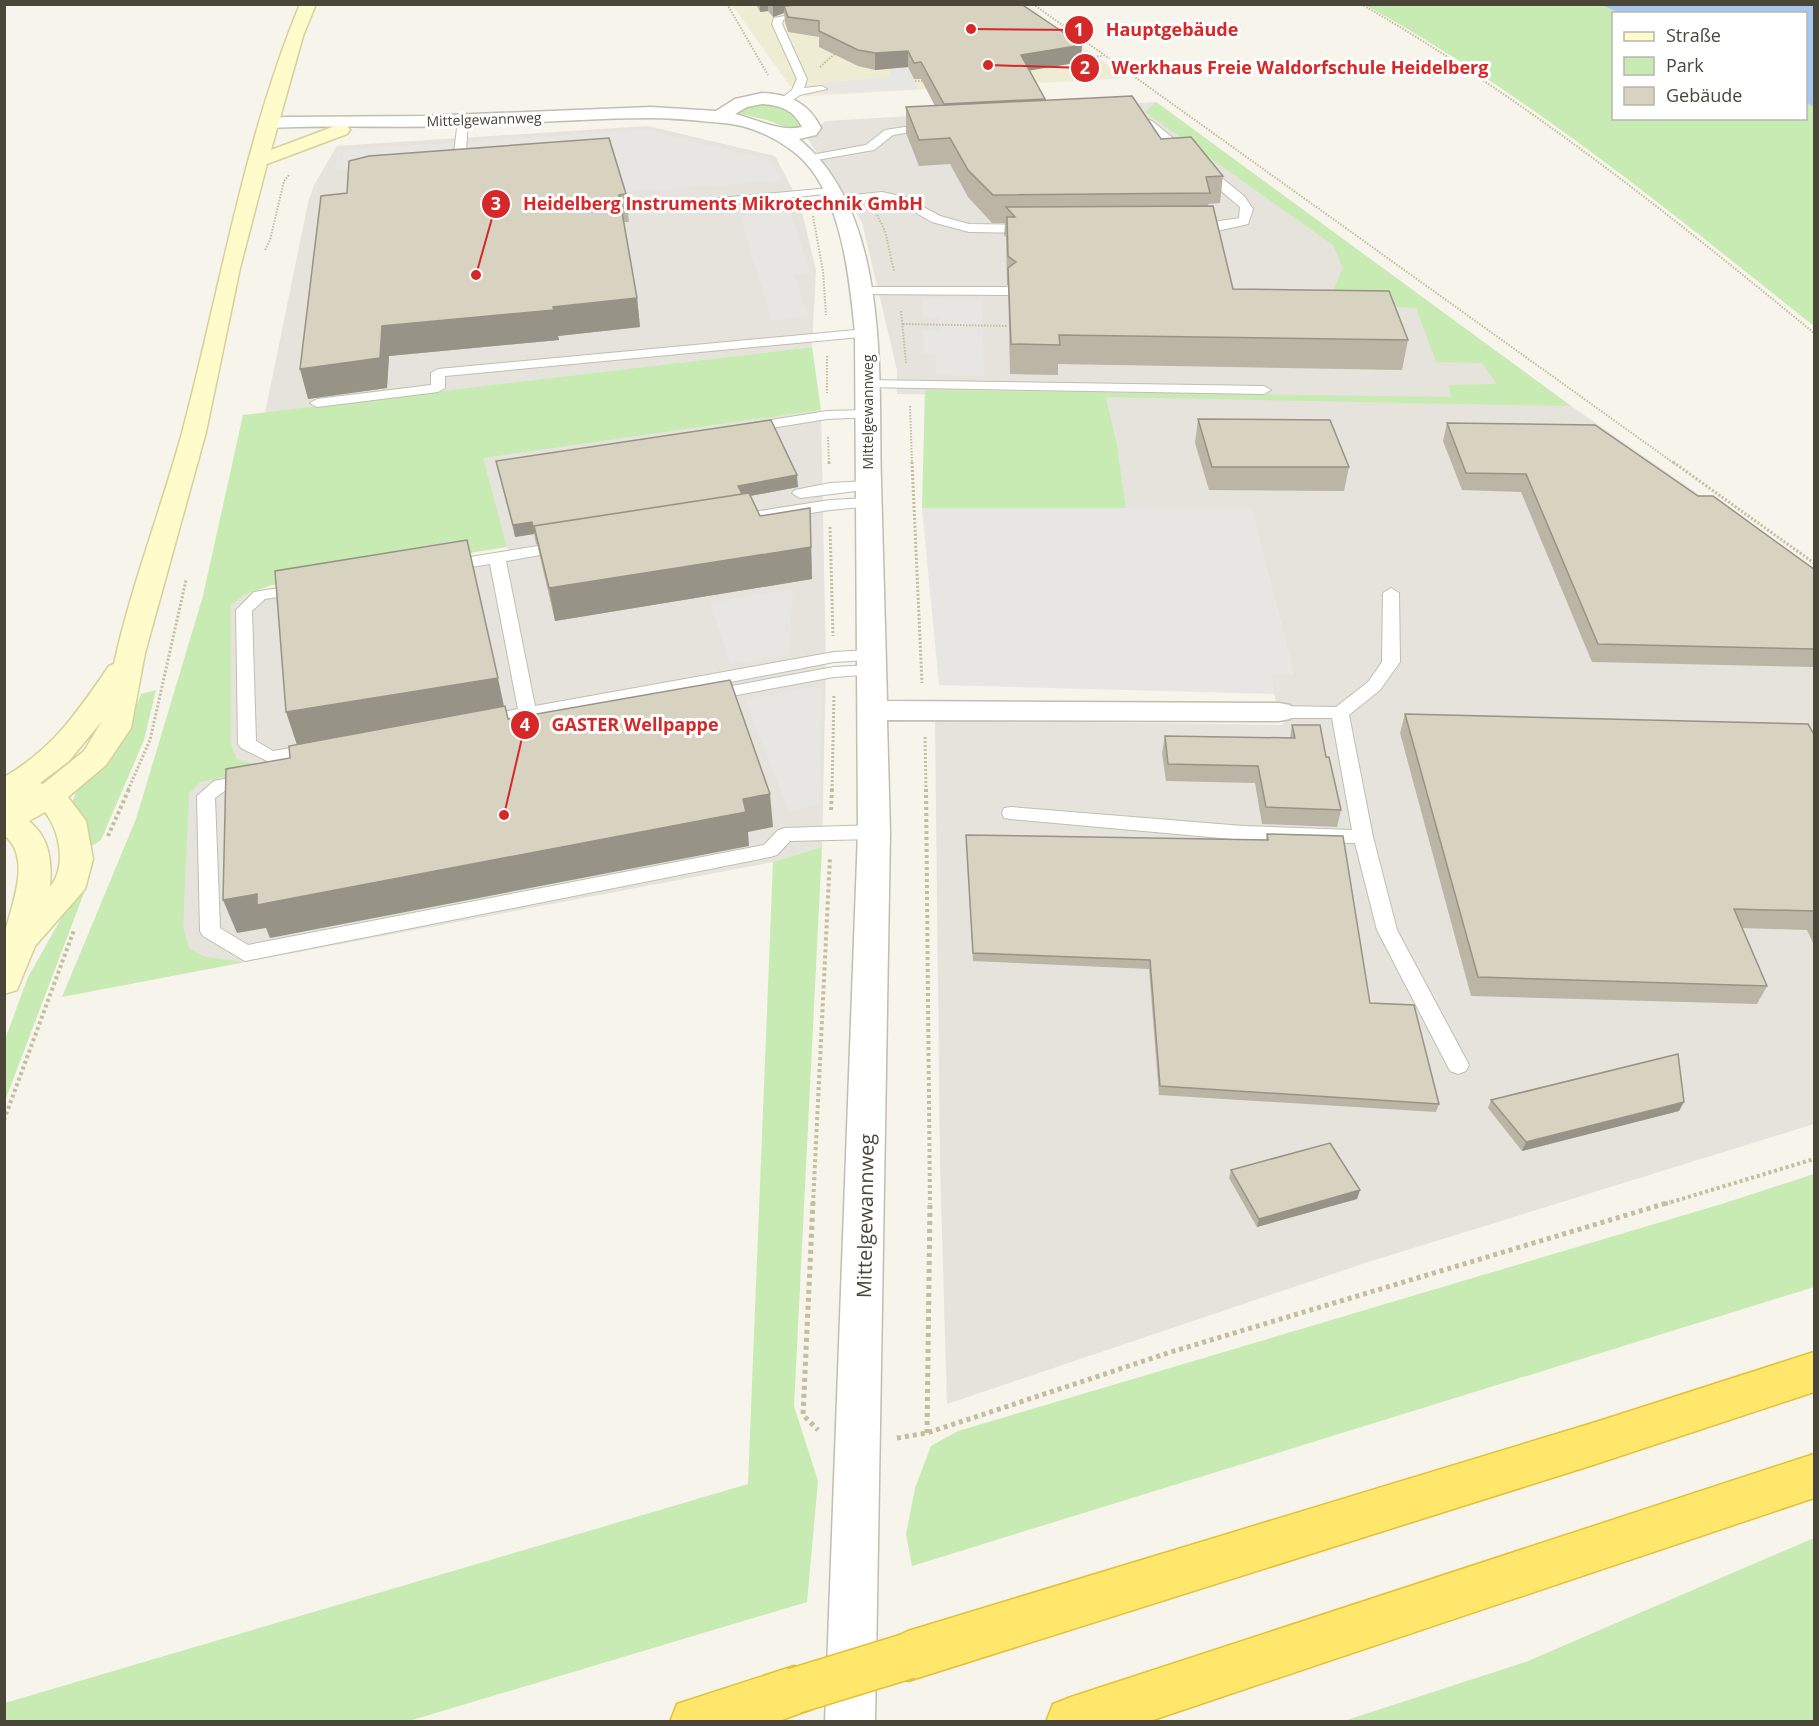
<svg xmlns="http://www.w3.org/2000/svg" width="1819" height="1726" font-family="'Open Sans',sans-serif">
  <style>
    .industrial { fill: #e5e3dc }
    .education { fill: #efecd4 }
    .green { fill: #c8eab3 }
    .parking { fill: #e7e6e2 }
    .water { fill: #a7c7f3 }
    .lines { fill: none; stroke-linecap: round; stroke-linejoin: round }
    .lane-casing { stroke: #c2bead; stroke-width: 2 }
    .street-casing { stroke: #c2bead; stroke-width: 3 }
    .secondary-casing { stroke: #d6d19a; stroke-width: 3 }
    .highway-casing { stroke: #e2c038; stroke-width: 3 }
    .path-far3 { stroke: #c4bd9e; stroke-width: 2; stroke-dasharray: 1.5 1.5; stroke-linecap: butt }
    .path-far2 { stroke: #c4bd9e; stroke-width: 3; stroke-dasharray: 2 2; stroke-linecap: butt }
    .path-far1 { stroke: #c4bd9e; stroke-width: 4; stroke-dasharray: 3 3; stroke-linecap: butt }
    .path { stroke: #c4bd9e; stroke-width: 5; stroke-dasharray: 4 4; stroke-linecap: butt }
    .lane { fill: #fff; fill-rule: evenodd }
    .street { fill: #fff; fill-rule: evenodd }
    .secondary { fill: #fffbcb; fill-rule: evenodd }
    .highway { fill: #ffe76c; fill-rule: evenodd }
    .highway-bridge-casing { stroke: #e2c038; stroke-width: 48; stroke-linecap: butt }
    .highway-bridge { stroke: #ffe76c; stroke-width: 45 }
    .wall { fill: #bab5a5 }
    .shaded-wall { fill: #979386 }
    .building { fill: #d8d2c0; stroke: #979386; stroke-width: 1.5 }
    .labels { text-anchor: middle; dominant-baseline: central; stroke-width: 6; stroke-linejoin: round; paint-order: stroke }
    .far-street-label { font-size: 14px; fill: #4a4638; stroke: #fff }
    .near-street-label { font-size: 20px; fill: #4a4638; stroke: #fff }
    .leader { fill: none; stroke: #d62828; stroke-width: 2 }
    .callout-dot { fill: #d62828; stroke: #fff; stroke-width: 2 }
    .mark-label { font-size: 18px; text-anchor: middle; font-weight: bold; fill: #fff }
    .callout-label { font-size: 18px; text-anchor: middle; font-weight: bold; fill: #d62828; stroke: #fff; stroke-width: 6; stroke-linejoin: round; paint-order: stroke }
  </style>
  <rect width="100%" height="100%" fill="#f6f4eb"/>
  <path class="industrial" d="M1156,102L1571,406L1814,574V1124L1365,1263L947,1404L940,1163L935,720L1283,725L1274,694L1271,675H1294L1251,508H1126L1117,444L1106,397L897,394V370L862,222L808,139L825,121Z
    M648,126L775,156L800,204L816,270L812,347L265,413L308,203L314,185L337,146Z
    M821,410L826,666L822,847L773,862L114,987L216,597L508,551L482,458Z"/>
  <path class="education" d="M732,5H1026L1126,78L807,96L790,86Z"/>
  <path class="green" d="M1708,4L1728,13L1614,14V118H1806V49L1814,53V326C1670,212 1527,93 1365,5Z
    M768,102L794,109L805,129L797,132L767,120L736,113L741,108Z
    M1156,102L1571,406L1106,397L1117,444L1126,508H922L925,390L1451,397L1449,385L1497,384L1482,363L1436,362L1416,308L1338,303L1330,297L1343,268L1333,245L1145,112Z
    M812,347L821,410L483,458L507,547L272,585L244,595L231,605V745L237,759L267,769L200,782L189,793L183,927L189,948L206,957L244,962L62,997L136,819L203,596L243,415Z
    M156,690L144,740L101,840L90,847L70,810L76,791L103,767L126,734L141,694Z
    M822,847L794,1406L818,1481L807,1602L409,1721H5V1703L748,1484L773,862Z
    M90,877L5,1101V1040L28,977L84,878Z
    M1814,1174V1287L912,1566L906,1534L915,1488L931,1446L958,1431L1725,1203Z
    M1814,1538V1721H1344L1528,1661Z"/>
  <path class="parking" d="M908,66L918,89L825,94L822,89L821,83L889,77L890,68Z
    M649,130L770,160L782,181L625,192L617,161L489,171L424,165L335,171L338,150Z
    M788,205L810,272L794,274L808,317L772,321L741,219L746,216L744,208Z
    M922,299L982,300L984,376L936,375V353H923V331H939V318L922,317Z
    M922,508H1251L1294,675H1271L1274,694L939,685Z
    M793,588L789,655L730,664L710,603Z
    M822,685L819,805L789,811L745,700Z"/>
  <path class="water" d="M1602,5H1814V107L1806,102V14H1622Z"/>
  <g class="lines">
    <defs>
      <path id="lane" d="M811,11L816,14L814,16L783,20L782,24L807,79L804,88L822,86L827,89L800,95L787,104H779V100L792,90L797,79L772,24L774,18Z
        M1131,114L1152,121L1244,196L1253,209L1248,224L1217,231L1188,230L1186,227C1191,223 1228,221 1239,218L1240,207L1144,125L1127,119L1126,117Z
        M463,117L468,120L466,153L460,156L454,153L458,120Z
        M931,123L936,126L935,128L893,135L874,150L811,161L805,158L811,155L866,145L885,130Z
        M830,188L834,189V193L664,211L658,207L664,203Z
        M882,192L905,197L940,216L969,224L1031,225L1037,229L1031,233L969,232L932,222L897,202L882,198L835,203L829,200L835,197Z
        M861,287H1007L1013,291L1007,295L857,294V288Z
        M866,329L873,333L871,336L445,376V388L438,392L317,407L310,403L317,399L431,385V373L438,369Z
        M867,380L1264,386L1271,390L1264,394L862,387L860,384Z
        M867,410L874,414L872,417L827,419L747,432L740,428L747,424L827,411Z
        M867,481L875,486L872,489L800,498L792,493L795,490L830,483Z
        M868,498L873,500L876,503L873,506L830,510L734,525L726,520L734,515L830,500Z
        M562,542L570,547L568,550L506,561L535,706L834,652L869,650L878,655L869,660L834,662L528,721L480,728L474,726L471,722L474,718L518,709L490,564L446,571L438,566L446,561Z
        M302,584L308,586L310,589L308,592L265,599L252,611L256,741L273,751L315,744L324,750L315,756L271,763L241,748L238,744L236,610L254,592Z
        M1391,588L1399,593L1400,662L1380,690L1349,715L1373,837L1397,930L1469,1065L1466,1071L1458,1074L1450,1071L1377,930L1355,843L1243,840L1011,819L1004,818L1002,813L1004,808L1011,807L1243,826L1352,830L1332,718H1279L1270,712L1279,706L1336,707L1368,682L1382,662L1383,593Z
        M870,665L879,670L876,674L834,677L710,700L701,695L710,690L834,667Z
        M250,774L257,776L259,780L257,784L226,790L215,798L220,928L248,945L764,845L778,830L785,828L874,825L881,827L884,832L881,837L874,839L790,841L777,855L770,857L245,961L203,936L200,931L197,796L214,781Z"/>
      <path id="street" d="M762,93C789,94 809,103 821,128L816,135L799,139C891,215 878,373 881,482C883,555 885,628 887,701L1279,703L1290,705L1294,712L1290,719L1279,721L887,720L890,832L875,1722H825L858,832L855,333C850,281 842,201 804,161C784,141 752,125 723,123C700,121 676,118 651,118C586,118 521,124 456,126C394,128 332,125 270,128L261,123L270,118L287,117L423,116L651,107L716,111L735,99ZM762,104C780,105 794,110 802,127C779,132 759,120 735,114L747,107Z"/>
      <path id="secondary" d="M300,4H316L303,36L271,150L335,126H347L350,130L347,134L267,164L240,268L206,432L145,653L131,728L106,765L68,797L86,821L93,859L85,889L35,946L17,990L4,994C4,975 1,952 5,933C11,905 33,858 4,835V777C52,750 79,710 109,666L114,664C131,586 161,510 182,433C220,290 243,142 300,4ZM102,721L84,751L43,784L40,783L69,761ZM45,812C60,831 67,867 50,887C52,862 50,838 29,821Z"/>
      <path id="highway" d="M1814,1352V1392L1596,1464L908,1681L891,1673L883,1656L891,1639L908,1631L1596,1422Z
        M1814,1454V1498L1147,1722H1046L1053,1704L1071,1697Z
        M794,1666L812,1673L819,1691L812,1709L776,1722H670L677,1704Z"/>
    </defs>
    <use href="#lane" class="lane-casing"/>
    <use href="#street" class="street-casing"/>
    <use href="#secondary" class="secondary-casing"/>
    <use href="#highway" class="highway-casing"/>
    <path class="path-far3" d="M727,4L768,75
      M1033,4L1675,464
      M1361,4C1524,98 1669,214 1814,333
      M1077,55L1086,62
      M1082,58L1102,56
      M1075,64L1086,62
      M820,67L837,52
      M915,81H926
      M877,215L885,231L894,271
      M813,216L823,271L826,315
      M265,250L270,240L284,181L289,175
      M901,311L906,363
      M903,324L1008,326
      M827,356V393
      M910,406L912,464
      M828,437L829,464"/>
    <path class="path-far2" d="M829,462V465
      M912,462L922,683
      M1673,462L1814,563
      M830,527L833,636
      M925,737L926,790
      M128,790L150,740L186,580
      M832,790L834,695"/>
    <path class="path-far1" d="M926,789L930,1204
      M831,810L832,789
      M108,836L129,789
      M4,1120L74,930
      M813,1204L830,857
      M1665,1204L1814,1159"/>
    <path class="path" d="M813,1202L803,1415L818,1430
      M927,1433L930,1202
      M897,1438L927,1433L1171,1352L1670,1202"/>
    <use href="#lane" class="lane"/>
    <use href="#street" class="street"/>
    <use href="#secondary" class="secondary"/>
    <use href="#highway" class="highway"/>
    <defs>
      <path id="highway-bridge" d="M794,1691L908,1656"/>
    </defs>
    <use href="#highway-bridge" class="highway-bridge-casing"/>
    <use href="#highway-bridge" class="highway-bridge"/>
  </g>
  <path class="wall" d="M756,4H1021L1081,62L1029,70L1045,99V101L1161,139L1223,176L1220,203L1208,204V206L1233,289L1408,340L1402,370L1058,364V375L1010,374L1008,285H1007L1006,237L1004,235L1005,223H992L968,197L950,164L919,166L906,133V107L935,106L921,79H914L908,67L875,70L858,66L819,47V37L788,32L785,22L784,13L773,17L768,11L760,12Z
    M626,194L629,222H623L637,298L640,327L558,336L559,340L389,356L387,388L308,399L321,196Z
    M1198,419L1349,467L1344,491L1209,490L1195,443Z
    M1447,423L1698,496L1815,570V667L1592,662L1521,492L1462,490L1443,441Z
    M496,461L798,487L751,496L760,516L810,508L812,579L555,621L537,544H536L534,534L515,537Z
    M1405,714L1815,736V947L1807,930L1742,928L1767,986L1757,1004L1471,996L1400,733Z
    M1292,725L1326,757L1341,810L1337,827L1262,824L1255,783L1166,781L1162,753L1165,736L1290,738Z
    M1267,834L1370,1003L1439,1104L1436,1112L1159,1095L1149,969L973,961L966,835L1266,840Z
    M1491,1100L1679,1111L1522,1151L1488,1108Z
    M1231,1170L1360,1190L1357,1199L1257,1227L1229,1178Z"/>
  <path class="shaded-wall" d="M760,4H768V11L760,12Z
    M773,4H792V10L784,6V13L773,17Z
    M1082,45L1081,62L1021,72V55Z
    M908,51V67L875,70V53Z
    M637,298L640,327L558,336L559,340L389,356L387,388L308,399L300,369L382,326Z
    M797,475L798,487L739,498L738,486Z
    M810,508L812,579L555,621L549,588Z
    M532,522L534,534L515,537L513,525Z
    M498,678L505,711L297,745L286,712Z
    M770,794L773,827L748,832L749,846L270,938L266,928L237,933L223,900Z
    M1684,1102L1679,1111L1522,1151L1526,1142Z
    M1360,1190L1357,1199L1257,1227L1259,1219Z"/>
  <path class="building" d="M809,4H1021L1082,45L1021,55L1045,99L944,104L921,62L914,63L908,51L875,53L858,50L819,31V21L788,17L784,6Z
    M1132,96L1161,139L1191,137L1223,176L1206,177L1210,193L993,195L968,170L950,138L919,140L906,107Z
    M609,138L626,194L619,195L637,298L553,307L554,310L382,326L380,358L300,369L321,196L347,193L349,161L369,156Z
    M1213,206L1233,289L1389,291L1408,340L1059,335L1060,345L1011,344L1008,268L1016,262L1008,256L1007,217H1015L1006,207Z
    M1198,419L1330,420L1349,467H1212Z
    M771,420L797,475L738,486L742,494L534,526L535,532H534L532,522L513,525L496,461Z
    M1447,423L1595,425L1698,496H1713L1815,570V649L1598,644L1526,474L1466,473Z
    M749,493L760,516L810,508L811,547L549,588L534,526Z
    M467,540L498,678L286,712L275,571Z
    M730,680L770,794L743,799L746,812L257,905V894L223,900L226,769L290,758L289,746L505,706L508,719Z
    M1405,714L1808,724L1815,736V911L1734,909L1767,986L1478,977Z
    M1292,725H1320L1326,757H1329L1341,810L1266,807L1258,766L1168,764L1165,736L1295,738Z
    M1267,834L1343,836L1370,1003L1414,1005L1439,1104L1160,1086L1150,960L973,953L966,835L1268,840Z
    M1678,1054L1684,1102L1526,1142L1491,1100Z
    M1330,1143L1360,1190L1259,1219L1231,1170Z"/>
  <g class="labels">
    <g class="far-street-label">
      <text transform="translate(484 119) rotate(-2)">Mittelgewannweg</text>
      <text transform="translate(867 412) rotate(-90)">Mittelgewannweg</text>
    </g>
    <g class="near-street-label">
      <text transform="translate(865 1216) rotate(-89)">Mittelgewannweg</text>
    </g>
  </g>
  <path class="leader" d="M971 29L1079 30M988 65L1085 68M476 275L496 204M504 815L525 725"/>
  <g class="callout-dot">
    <circle cx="971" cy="29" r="6"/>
    <circle cx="988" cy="65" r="6"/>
    <circle cx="476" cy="275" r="6"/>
    <circle cx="504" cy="815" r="6"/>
    <circle cx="1079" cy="30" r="15"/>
    <circle cx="1085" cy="68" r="15"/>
    <circle cx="496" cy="204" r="15"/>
    <circle cx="525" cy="725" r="15"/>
  </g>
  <g class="mark-label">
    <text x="1079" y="36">1</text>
    <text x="1085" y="74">2</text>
    <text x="496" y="210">3</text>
    <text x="525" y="731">4</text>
  </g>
  <g class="callout-label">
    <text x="1172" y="36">Hauptgebäude</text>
    <text x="1300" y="74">Werkhaus Freie Waldorfschule Heidelberg</text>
    <text x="723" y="210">Heidelberg Instruments Mikrotechnik GmbH</text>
    <text x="635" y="731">GASTER Wellpappe</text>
  </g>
  <rect width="1819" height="1726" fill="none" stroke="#4a4638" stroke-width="12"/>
  <rect x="1612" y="12" width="195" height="108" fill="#ffffff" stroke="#b7b5af" stroke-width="1.5"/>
  <rect x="1624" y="32" width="30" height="9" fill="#fffbcb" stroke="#b7b5af" stroke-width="1.5"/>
  <text x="1666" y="42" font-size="18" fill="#4a4638">Straße</text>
  <rect x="1624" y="57" width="30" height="18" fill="#c8eab3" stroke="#b7b5af" stroke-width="1.5"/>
  <text x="1666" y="72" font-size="18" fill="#4a4638">Park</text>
  <rect x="1624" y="87" width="30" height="18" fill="#d8d2c0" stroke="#b7b5af" stroke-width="1.5"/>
  <text x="1666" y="102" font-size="18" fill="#4a4638">Gebäude</text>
</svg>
